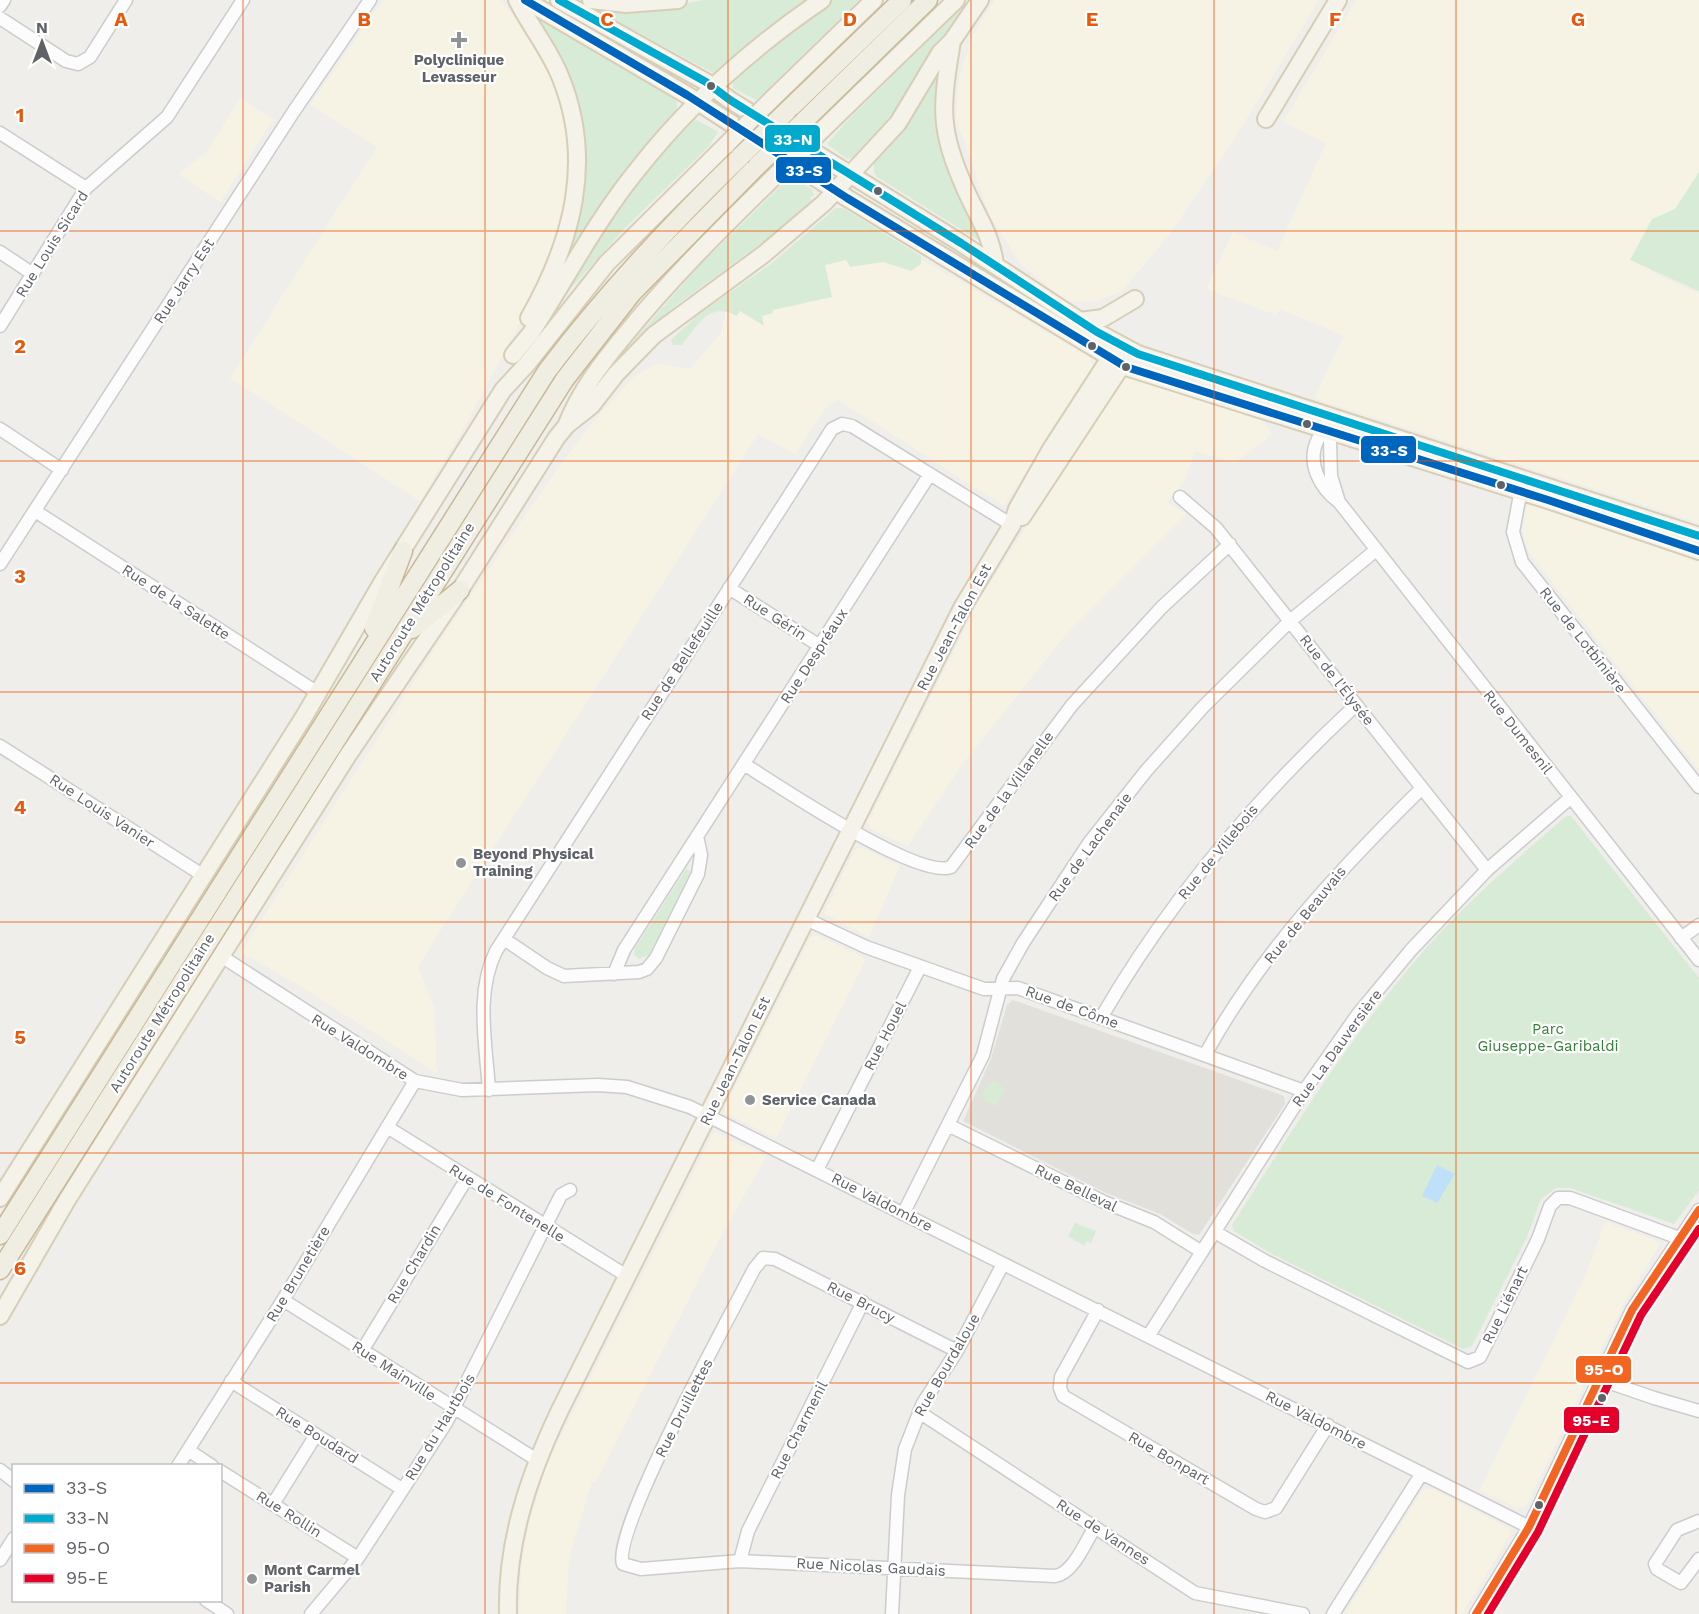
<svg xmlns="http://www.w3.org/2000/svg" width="1699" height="1614" font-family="'Work Sans',sans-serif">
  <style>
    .commercial { fill: #f7f3e4 }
    .education { fill: #e2e0da }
    .green { fill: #d8ebd6 }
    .water { fill: #bfe0f9 }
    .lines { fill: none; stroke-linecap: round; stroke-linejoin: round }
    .minor-casing { stroke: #cbcccc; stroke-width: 15 }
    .major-casing { stroke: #d7ceb8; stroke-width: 20 }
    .highway-casing { stroke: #c8b996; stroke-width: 21 }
    .minor { stroke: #fdfcfc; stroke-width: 12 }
    .major { stroke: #f4f2e9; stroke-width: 16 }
    .highway { stroke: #f0ede3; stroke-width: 18 }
    .major-bridge-casing { stroke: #d7ceb8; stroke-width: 20; stroke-linecap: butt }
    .highway-bridge-casing { stroke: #c8b996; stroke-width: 21; stroke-linecap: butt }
    .major-bridge { stroke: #f4f2e9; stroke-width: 16 }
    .highway-bridge { stroke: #f0ede3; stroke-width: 18 }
    .bus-1-casing { stroke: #fff; stroke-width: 12 }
    .bus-2-casing { stroke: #fff; stroke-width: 12 }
    .bus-3-casing { stroke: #fff; stroke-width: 12 }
    .bus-4-casing { stroke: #fff; stroke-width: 12 }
    .bus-1 { stroke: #0065bd; stroke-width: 8 }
    .bus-2 { stroke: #00a9ce; stroke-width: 8 }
    .bus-3 { stroke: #f26522; stroke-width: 8 }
    .bus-4 { stroke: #e4002b; stroke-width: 8 }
    .grid { fill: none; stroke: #e8590c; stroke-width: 1.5; stroke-opacity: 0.55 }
    .poi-dot { fill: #919496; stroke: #fff; stroke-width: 2 }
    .bus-dot { fill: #5f6368; stroke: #fff; stroke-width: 2 }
    .labels { text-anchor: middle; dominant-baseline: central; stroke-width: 4.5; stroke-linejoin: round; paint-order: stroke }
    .poi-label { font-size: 15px; font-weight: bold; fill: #5f6368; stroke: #fff; text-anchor: start }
    .street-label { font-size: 15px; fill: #5f6368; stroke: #fff }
    .park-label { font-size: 15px; fill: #348238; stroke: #fff }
    .grid-label { font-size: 20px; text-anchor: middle; font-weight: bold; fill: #e8590c; stroke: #fff; stroke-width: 4.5; stroke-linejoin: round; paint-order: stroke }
    .line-badge { stroke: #fff; stroke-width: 2 }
    .badge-label { font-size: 16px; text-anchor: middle; font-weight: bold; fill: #fff }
  </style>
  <rect width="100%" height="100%" fill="#efeeea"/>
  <path class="commercial" d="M383,0H500L528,32L556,83L567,126L570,156L567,204L544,277L461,433L420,501L230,378L377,147L310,105Z
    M995,0H1319L1231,144L1169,235L1122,291L1093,302L1066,301L1020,263L989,214L956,118L959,79L972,37Z
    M1356,0H1699V185L1650,271L1699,294V523L1314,398L1344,336L1280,309L1275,318L1274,314L1206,289L1233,232L1277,251L1326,143L1283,122Z
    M240,98L273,120L220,202L178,174L207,152Z
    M846,220L955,278L1090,358L1093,368L1004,506L837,399L825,409L795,454L758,434L418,966L434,1008L437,1073L297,984L241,952L439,642L555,472L597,417L635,376L658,363L690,369L721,333L727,304Z
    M1128,376L1260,417L1272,434L1235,463L1195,451L1184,482L1167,502L1187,514L1064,637L961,766L908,846L871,829L868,822L980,599L1122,378Z
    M1533,504L1699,561V770L1529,552L1524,540L1523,527L1526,506Z
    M856,848H862L900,866L869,937L824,913Z
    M817,935L866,959L776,1138L726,1113L724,1109L811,937Z
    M714,1132L766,1157L722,1234L595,1483L592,1481L569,1558L566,1614H519L521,1571L528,1527L548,1462Z
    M1605,1222L1655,1240L1659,1244L1658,1248L1624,1302L1527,1504L1525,1507L1517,1508L1480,1490L1587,1272Z
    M1430,1488L1509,1528L1511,1533L1462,1614H1345L1422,1491Z"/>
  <path class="education" d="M1013,1000L1284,1096L1285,1104L1199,1235L1193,1234L1160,1214L1104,1192L963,1121L991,1059L1007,1005Z"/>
  <path class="green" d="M704,0H809L713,73L590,7L674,6Z
    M832,0H859L756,100L733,88V79L780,36Z
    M964,6C964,15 946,33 939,43C923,66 874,159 847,159L827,144L850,118Z
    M533,15L669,95L677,102V111L563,269L582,164Z
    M939,68V83L983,243L877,177L874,172V163L913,117Z
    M693,118L718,132L709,146L625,228L556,305L618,207L653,159Z
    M1699,172V291L1630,260L1652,219L1675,209Z
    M790,177L812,189L814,195L809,198L813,200L774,234L679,303L620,356L702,263Z
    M836,208H843L921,256V264L911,271L883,262L850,267L846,260L825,265L832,297L773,310V313L762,316L764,326L740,311L737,316C709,300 696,327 682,345H673L671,340L698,315L772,263Z
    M1566,816H1571L1699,978V1190L1674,1224L1570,1188H1556L1541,1199L1527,1237L1472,1346L1463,1349L1270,1253L1234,1231L1232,1225C1293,1129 1352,1033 1427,947C1470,899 1518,858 1566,816Z
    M686,869L690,871L689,875L649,955L639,959L634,954L635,948Z
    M995,1081L1005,1089L996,1106L984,1100C983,1090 985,1085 995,1081Z
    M1075,1223L1096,1231L1091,1243L1087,1241L1084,1246L1068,1236Z"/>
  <path class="water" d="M1437,1165L1455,1174L1437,1203L1422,1196Z"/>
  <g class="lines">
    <defs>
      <path id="minor" d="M0,6L4,0
        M0,18L66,61L78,64L90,57L126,0
        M0,133L86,188
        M0,252L33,274
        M0,326L86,188L167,117L243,0
        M1328,423C1326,430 1321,433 1318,439C1306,463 1320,488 1339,502L1699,960
        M0,429L62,470
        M1326,429L1330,440L1331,476L1339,502
        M1522,484L1513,532L1522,562L1699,787
        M1180,497L1216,528L1487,870
        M35,511L318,693
        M0,564L294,111L370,0
        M729,588L820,646
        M0,746L204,876
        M744,764C777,785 918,880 951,867L1072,705L1162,607L1230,544
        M806,919L866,947L984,989L1018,988L1304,1091
        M1681,938L1699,925
        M504,939L547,968L564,976L639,972L647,969L656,958L698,874L701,855L697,836
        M221,956L415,1081L462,1090L598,1085L627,1087L690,1107L1529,1527
        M614,974L624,950L930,474
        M1101,1018C1169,900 1257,797 1356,705
        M1205,1055C1260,954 1341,868 1422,788
        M489,1090C486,1044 475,993 496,951L832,429L842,424L852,426L1012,525
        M948,1125L1104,1202L1154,1222L1202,1252
        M387,1127L627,1276
        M817,1170L920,967
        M903,1214L983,1055L1003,979L1023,943L1089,843L1146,771L1203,707L1290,621L1376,550
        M1215,1232L1265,1261L1468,1362L1480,1357L1538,1239L1550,1206L1558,1198H1570L1679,1238
        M283,1300L537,1460
        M1098,1310L1061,1377L1060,1388L1063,1396L1256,1509L1265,1512L1276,1508L1328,1425
        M1149,1335L1304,1091L1358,1014L1411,950L1487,870L1570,798
        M362,1351L467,1178
        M957,1351L775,1259L763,1258L754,1269C733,1311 610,1533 623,1564L641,1569L740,1561L1055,1576C1073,1574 1086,1541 1095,1527
        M1599,1379L1654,1398L1699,1411
        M231,1381L402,1489
        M919,1412L1195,1593L1303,1614
        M188,1450L212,1466
        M178,1466L283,1300L415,1081
        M0,1470L14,1481
        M220,1471L358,1558
        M273,1504L316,1435
        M1699,1521L1677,1530L1655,1564L1657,1569L1681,1583L1699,1559
        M0,1560L14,1538
        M740,1561L748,1531L863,1302
        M206,1600L227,1614
        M311,1614L358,1558L446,1423L561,1195L570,1190
        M892,1614L898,1495L905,1449L923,1403L957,1351L1003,1264
        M1333,1614L1422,1473
        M1476,1614L1529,1527L1632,1310L1699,1210"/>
      <path id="major" d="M517,0C530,26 549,49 560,76C595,161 572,242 529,318
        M525,0L687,95L847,198L1126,367L1548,500L1699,551
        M559,0L706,82L730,100L961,243L1097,332L1138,354L1699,536
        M591,0L626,4L678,0
        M952,41C941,109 938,128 967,193C979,219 991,235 995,264
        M771,100L874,0
        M1266,119L1338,0
        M821,131L956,0
        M1080,321L1103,318L1135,299
        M513,355L531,333C566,279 597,219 638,169C690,103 753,47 822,0
        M567,424C580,391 601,364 624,336C670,279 722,228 774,177
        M1022,517L1128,356
        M0,1198L305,715L383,581L503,390L527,364L607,263L725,146
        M0,1316L67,1200L348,755L460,590L557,437L567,425L591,406L616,374L654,335L764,254L824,203L898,123L940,53L952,41L980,0
        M508,1614C506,1542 529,1475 560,1410L962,608L1012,525L1017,509L1051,449L1119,344"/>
      <path id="highway" d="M787,111L902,0
        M804,121L928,0
        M374,628L403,551
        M412,629L460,590
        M0,1235L547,371C606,293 671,224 741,156
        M0,1270L565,379L632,293L757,166"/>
    </defs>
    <use href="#minor" class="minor-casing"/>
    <use href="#major" class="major-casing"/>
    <use href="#highway" class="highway-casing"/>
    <use href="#minor" class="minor"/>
    <use href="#major" class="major"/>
    <use href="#highway" class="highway"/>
    <defs>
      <path id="major-bridge" d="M725,146L771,100
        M774,177L821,131"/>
      <path id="highway-bridge" d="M741,156L787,111
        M757,166L804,121"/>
    </defs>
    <use href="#major-bridge" class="major-bridge-casing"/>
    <use href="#highway-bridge" class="highway-bridge-casing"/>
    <use href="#major-bridge" class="major-bridge"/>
    <use href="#highway-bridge" class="highway-bridge"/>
    <defs>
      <path id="bus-1" d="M525,0L687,95L847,198L1126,367L1548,500L1699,551"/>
      <path id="bus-2" d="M559,0L706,82L730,100L961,243L1097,332L1138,354L1699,536"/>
      <path id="bus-3" d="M1476,1614L1529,1527L1632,1310L1699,1210"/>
      <path id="bus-4" d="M1488,1614L1538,1532L1641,1315L1699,1229"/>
    </defs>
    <use href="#bus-1" class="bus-1-casing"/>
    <use href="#bus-2" class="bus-2-casing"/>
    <use href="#bus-3" class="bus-3-casing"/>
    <use href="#bus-4" class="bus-4-casing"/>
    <use href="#bus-1" class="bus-1"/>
    <use href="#bus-2" class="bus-2"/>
    <use href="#bus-3" class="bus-3"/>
    <use href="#bus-4" class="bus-4"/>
  </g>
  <path class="grid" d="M243,0V1614M485,0V1614M728,0V1614M971,0V1614M1214,0V1614M1456,0V1614M0,231H1699M0,461H1699M0,692H1699M0,922H1699M0,1153H1699M0,1383H1699"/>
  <g class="poi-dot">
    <path d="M456 31h6v6h6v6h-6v6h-6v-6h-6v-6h6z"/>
    <circle cx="461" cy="863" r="6"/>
    <circle cx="750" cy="1100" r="6"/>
    <circle cx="252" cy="1579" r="6"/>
  </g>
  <g class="bus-dot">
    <circle cx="711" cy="86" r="5"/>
    <circle cx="878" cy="191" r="5"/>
    <circle cx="1092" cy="346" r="5"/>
    <circle cx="1126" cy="367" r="5"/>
    <circle cx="1307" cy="424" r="5"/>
    <circle cx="1501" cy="485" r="5"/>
    <circle cx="1602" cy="1398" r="5"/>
    <circle cx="1539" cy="1505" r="5"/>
  </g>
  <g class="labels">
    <g class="poi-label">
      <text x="459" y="60" text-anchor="middle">Polyclinique<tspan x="459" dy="17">Levasseur</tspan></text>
      <text x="473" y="854">Beyond Physical<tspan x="473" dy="17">Training</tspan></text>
      <text x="762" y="1100">Service Canada</text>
      <text x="264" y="1570">Mont Carmel<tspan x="264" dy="17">Parish</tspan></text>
    </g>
    <g class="street-label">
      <text transform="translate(52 244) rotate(-58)">Rue Louis Sicard</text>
      <text transform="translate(184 281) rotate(-57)">Rue Jarry Est</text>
      <text transform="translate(176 602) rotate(33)">Rue de la Salette</text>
      <text transform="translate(422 602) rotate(-58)">Autoroute Métropolitaine</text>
      <text transform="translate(775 617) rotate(33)">Rue Gérin</text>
      <text transform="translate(954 627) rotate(-62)">Rue Jean-Talon Est</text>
      <text transform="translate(1583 640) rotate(52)">Rue de Lotbinière</text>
      <text transform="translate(814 656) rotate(-57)">Rue Despréaux</text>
      <text transform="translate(682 661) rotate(-57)">Rue de Bellefeuille</text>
      <text transform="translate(1337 680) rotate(52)">Rue de l'Élysée</text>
      <text transform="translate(1518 732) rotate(52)">Rue Dumesnil</text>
      <text transform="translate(1009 790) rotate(-54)">Rue de la Villanelle</text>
      <text transform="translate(102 811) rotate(33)">Rue Louis Vanier</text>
      <text transform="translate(1090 847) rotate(-54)">Rue de Lachenaie</text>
      <text transform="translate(1218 852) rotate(-51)">Rue de Villebois</text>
      <text transform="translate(1305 915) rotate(-51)">Rue de Beauvais</text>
      <text transform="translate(1072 1007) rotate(20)">Rue de Côme</text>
      <text transform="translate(162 1013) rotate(-58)">Autoroute Métropolitaine</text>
      <text transform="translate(885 1036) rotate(-63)">Rue Houel</text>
      <text transform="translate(360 1047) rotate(32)">Rue Valdombre</text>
      <text transform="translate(1337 1048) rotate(-54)">Rue La Dauversière</text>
      <text transform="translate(735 1061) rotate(-64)">Rue Jean-Talon Est</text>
      <text transform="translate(1076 1188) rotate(26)">Rue Belleval</text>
      <text transform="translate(882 1202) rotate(27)">Rue Valdombre</text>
      <text transform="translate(507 1203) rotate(32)">Rue de Fontenelle</text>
      <text transform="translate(414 1264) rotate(-59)">Rue Chardin</text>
      <text transform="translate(298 1274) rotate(-59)">Rue Brunetière</text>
      <text transform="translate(861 1302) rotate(27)">Rue Brucy</text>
      <text transform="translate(1505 1305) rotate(-64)">Rue Liénart</text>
      <text transform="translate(947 1365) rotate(-60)">Rue Bourdaloue</text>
      <text transform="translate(394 1371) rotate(33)">Rue Mainville</text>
      <text transform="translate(684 1408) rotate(-63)">Rue Druillettes</text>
      <text transform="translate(1316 1420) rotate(27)">Rue Valdombre</text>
      <text transform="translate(440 1427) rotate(-59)">Rue du Hautbois</text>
      <text transform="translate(799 1430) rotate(-63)">Rue Charmenil</text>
      <text transform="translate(317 1435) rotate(32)">Rue Boudard</text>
      <text transform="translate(1169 1458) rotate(30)">Rue Bonpart</text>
      <text transform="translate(289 1514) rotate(32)">Rue Rollin</text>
      <text transform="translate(1103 1532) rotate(33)">Rue de Vannes</text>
      <text transform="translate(871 1567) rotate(3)">Rue Nicolas Gaudais</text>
    </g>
    <g class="park-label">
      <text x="1548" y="1029">Parc<tspan x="1548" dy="17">Giuseppe-Garibaldi</tspan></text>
    </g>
  </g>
  <g class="grid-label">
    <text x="121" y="26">A</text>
    <text x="364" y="26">B</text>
    <text x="607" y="26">C</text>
    <text x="850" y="26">D</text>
    <text x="1092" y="26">E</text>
    <text x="1335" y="26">F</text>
    <text x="1578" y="26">G</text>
    <text x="20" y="122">1</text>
    <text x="20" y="353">2</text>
    <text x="20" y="583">3</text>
    <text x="20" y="814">4</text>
    <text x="20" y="1044">5</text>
    <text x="20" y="1275">6</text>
  </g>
  <g class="line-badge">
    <rect x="764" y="124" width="57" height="29" rx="6" fill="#00a9ce"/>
    <rect x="775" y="156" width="57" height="28" rx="6" fill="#0065bd"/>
    <rect x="1360" y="435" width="57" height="29" rx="6" fill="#0065bd"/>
    <rect x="1575" y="1355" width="57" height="29" rx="6" fill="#f26522"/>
    <rect x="1563" y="1406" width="57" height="28" rx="6" fill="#e4002b"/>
  </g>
  <g class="badge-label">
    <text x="793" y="145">33-N</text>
    <text x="804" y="176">33-S</text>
    <text x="1389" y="456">33-S</text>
    <text x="1604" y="1375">95-O</text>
    <text x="1591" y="1426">95-E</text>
  </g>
  <rect x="12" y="1464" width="210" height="138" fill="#ffffff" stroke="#bfc1c3" stroke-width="1.5"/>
  <rect x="24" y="1484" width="30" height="9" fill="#0065bd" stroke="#bfc1c3" stroke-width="1.5"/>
  <text x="66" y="1494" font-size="18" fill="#5f6368">33-S</text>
  <rect x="24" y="1514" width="30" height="9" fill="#00a9ce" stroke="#bfc1c3" stroke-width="1.5"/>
  <text x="66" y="1524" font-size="18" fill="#5f6368">33-N</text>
  <rect x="24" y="1544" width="30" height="9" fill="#f26522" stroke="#bfc1c3" stroke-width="1.5"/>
  <text x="66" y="1554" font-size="18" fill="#5f6368">95-O</text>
  <rect x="24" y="1574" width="30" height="9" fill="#e4002b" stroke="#bfc1c3" stroke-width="1.5"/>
  <text x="66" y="1584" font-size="18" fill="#5f6368">95-E</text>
  <g transform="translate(42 42)" stroke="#ffffff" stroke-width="4.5" paint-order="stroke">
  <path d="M0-4.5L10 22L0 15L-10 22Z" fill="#5f6368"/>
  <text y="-9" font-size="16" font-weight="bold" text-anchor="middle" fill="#5f6368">N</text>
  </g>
</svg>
